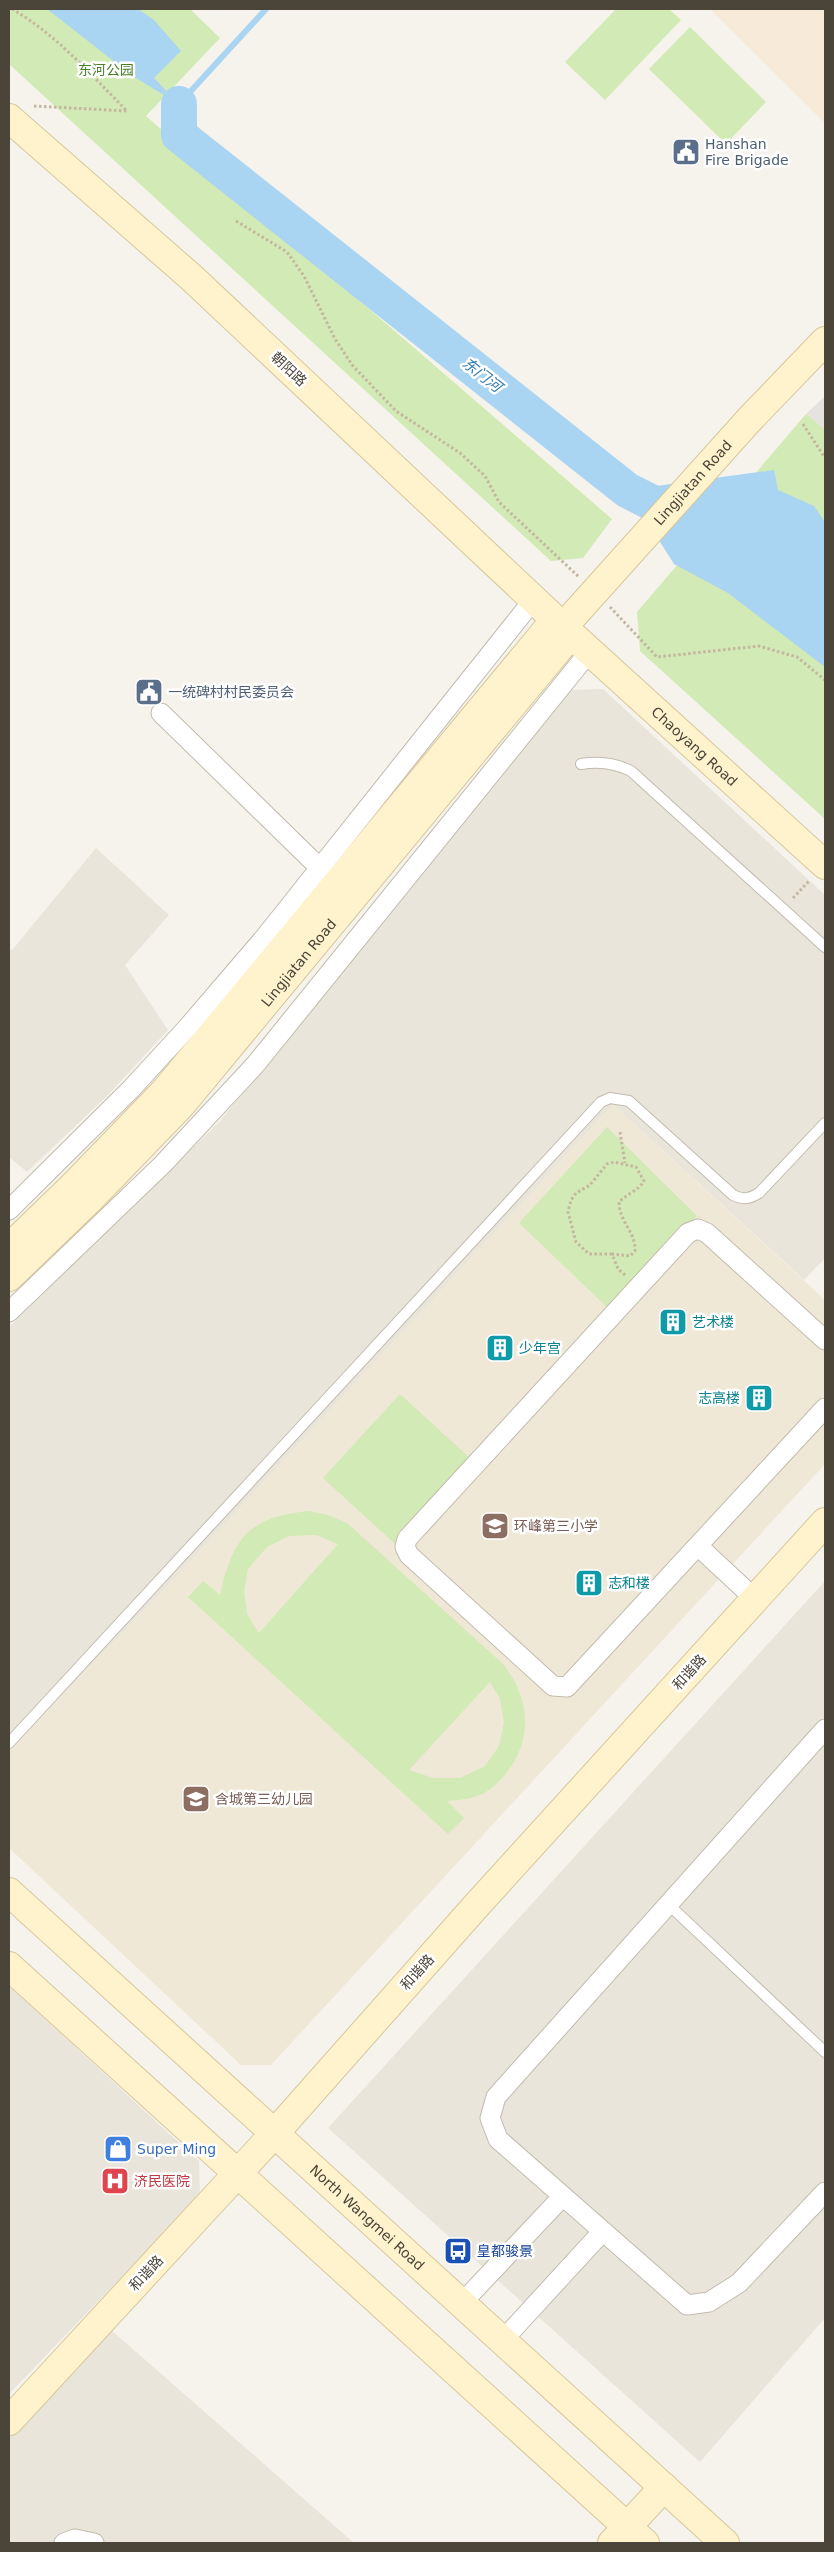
<svg xmlns="http://www.w3.org/2000/svg" width="834" height="2552" font-family="'DejaVu Sans','Noto Sans SC',sans-serif">
  <style>
    .residential { fill: #eae5da }
    .commercial { fill: #f7ead8 }
    .industrial { fill: #e6e2dd }
    .education { fill: #efe8d6 }
    .green { fill: #d2eab5; fill-rule: evenodd }
    .water { fill: #a9d4f2 }
    .lines { fill: none; stroke-linecap: round; stroke-linejoin: round }
    .stream { stroke: #a9d4f2; stroke-width: 6 }
    .river { stroke: #a9d4f2; stroke-width: 36 }
    .lane-casing { stroke: #c2bbae; stroke-width: 12 }
    .street-casing { stroke: #c2bbae; stroke-width: 21 }
    .secondary-casing { stroke: #d6c79b; stroke-width: 30 }
    .path { stroke: #c4b79f; stroke-width: 3; stroke-dasharray: 2.5 2.5; stroke-linecap: butt }
    .lane { stroke: #fff; stroke-width: 10 }
    .street { stroke: #fff; stroke-width: 19 }
    .secondary { stroke: #fff3cd; stroke-width: 28 }
    .labels { text-anchor: middle; dominant-baseline: central; stroke-width: 5; stroke-linejoin: round; paint-order: stroke }
    .park-label { font-size: 14px; fill: #4a7f2a; stroke: #fff }
    .service-label { font-size: 14px; fill: #4e5e75; stroke: #fff; text-anchor: start }
    .street-label { font-size: 14px; fill: #4b4439; stroke: #fff }
    .culture-label { font-size: 14px; fill: #0d838f; stroke: #fff; text-anchor: start }
    .education-label { font-size: 14px; fill: #785e54; stroke: #fff; text-anchor: start }
    .shop-label { font-size: 14px; fill: #366cbe; stroke: #fff; text-anchor: start }
    .health-label { font-size: 14px; fill: #be3a42; stroke: #fff; text-anchor: start }
    .transit-label { font-size: 14px; fill: #164399; stroke: #fff; text-anchor: start }
    .water-label { font-size: 15px; font-style: italic; fill: #2e7ab2; stroke: #fff }
  </style>
  <rect width="100%" height="100%" fill="#f6f3ec"/>
  <path class="residential" d="M603,689L825,895V1258L804,1280L613,1105L165,1589L9,1751V1327L220,1121L563,690Z
    M96,848L169,915L125,965L168,1030L108,1095L27,1172L9,1157V950L13,949Z
    M825,1581V2318L700,2462L328,2128Z
    M9,1986L199,2161L200,2195L9,2394Z
    M110,2329L354,2543H9V2434Z"/>
  <path class="commercial" d="M710,9H825V123Z"/>
  <path class="industrial" d="M825,396V429L806,414Z"/>
  <path class="education" d="M613,1105L825,1300V1464L271,2065H241L9,1848V1751L165,1589Z"/>
  <path class="green" d="M9,9H190L220,38L146,116L612,519L583,558L551,561L9,64Z
    M616,9H669L681,20L605,100L565,62Z
    M690,27L766,102L726,144L649,69Z
    M806,414L825,429V819L640,651L637,612Z
    M607,1127L697,1216L610,1310L519,1223Z
    M400,1394L473,1461L396,1545L323,1478Z
    M309,1511L328,1515L347,1523L502,1663C529,1695 534,1738 507,1772C501,1780 493,1788 484,1793C472,1799 460,1800 447,1801L464,1818L448,1834L188,1597L203,1581L220,1595C233,1538 248,1517 309,1511ZM316,1535L338,1544L259,1633L247,1614L244,1591L248,1569L267,1547L289,1536ZM490,1682L500,1699L504,1723L499,1746L485,1766L460,1778H433L409,1770Z"/>
  <path class="water" d="M47,9H138L154,20L181,51L154,78L179,104L134,77Z
    M774,470L778,490L814,506L825,522V667L728,593L674,564L627,490Z"/>
  <g class="lines">
    <path class="stream" d="M179,104L266,9"/>
    <path class="river" d="M179,104V135L627,490L670,512"/>
    <defs>
      <path id="lane" d="M581,764C599,761 615,763 631,771L825,947
        M9,1743L601,1102L610,1098L629,1101L733,1195C743,1200 749,1199 759,1193L825,1123
        M668,1904L825,2052"/>
      <path id="street" d="M161,713L328,876
        M9,1210L130,1090L187,1028L265,937L534,599
        M9,1312L163,1164L255,1065L590,651
        M825,1340L707,1233L698,1229L688,1233L407,1539L405,1547L409,1555L553,1686L567,1687L825,1408
        M698,1546L755,1599
        M825,1729L496,2097L490,2118L498,2139L687,2305L709,2302L739,2283L825,2192
        M461,2304L563,2196
        M502,2341L603,2231
        M64,2543L75,2539L94,2543"/>
      <g id="secondary">
        <path id="s1" d="M9,118L192,278L563,627L825,865"/>
        <path id="s2" d="M563,627L749,420L825,341"/>
        <path d="M9,1248L75,1184L165,1091L555,620"/>
        <path id="s3" d="M9,1277L90,1199L181,1105L571,634"/>
        <path id="s4" d="M9,1892L725,2543"/>
        <path d="M9,1966L645,2543"/>
        <path d="M9,2421L274,2134L476,1906L825,1522"/>
        <path d="M612,2543L664,2487"/>
      </g>
    </defs>
    <use href="#lane" class="lane-casing"/>
    <use href="#street" class="street-casing"/>
    <use href="#secondary" class="secondary-casing"/>
    <path class="path" d="M12,9C57,35 91,75 127,111
      M34,106L127,111
      M236,221L287,252L304,276L335,339L353,366L396,411L460,453L485,476L499,502L579,577
      M803,424L825,458
      M610,607L657,657L759,646L797,657L825,680
      M793,898L809,881
      M620,1132L625,1163
      M612,1254H589L576,1242L568,1212L571,1200L576,1193L590,1185L607,1164L614,1162L636,1167L644,1181C639,1190 627,1194 619,1202C619,1222 636,1232 635,1251L630,1256L612,1254L618,1269L625,1275"/>
    <use href="#lane" class="lane"/>
    <use href="#street" class="street"/>
    <use href="#secondary" class="secondary"/>
  </g>
  <defs>
    <symbol id="civic-square" viewBox="-11 -11 22 22"><rect x="-9" y="-9" width="18" height="18" rx="4" fill="#5c6f8a" stroke="#fff"/><path d="M-.6-6.5H3V-4.5H.6V-3L4-1V1h2V6H-6V1h2V-1L-.6-3ZM-1.2 2.5V6h2.4V2.5Z" fill="#fff"/></symbol>
    <symbol id="building-square" viewBox="-11 -11 22 22"><rect x="-9" y="-9" width="18" height="18" rx="4" fill="#0f9aa8" stroke="#fff"/><path d="M-4-6H4V6H1V3H-1V6H-4ZM-2.5-4.3h1.7v1.8h-1.7ZM.8-4.3h1.7v1.8H.8ZM-2.5-1h1.7V.8h-1.7ZM.8-1h1.7V.8H.8Z" fill="#fff"/></symbol>
    <symbol id="school-square" viewBox="-11 -11 22 22"><rect x="-9" y="-9" width="18" height="18" rx="4" fill="#8d6e63" stroke="#fff"/><path d="M0-5L7-2L0 1L-7-2ZM-4 1L0 2.5L4 1V4Q0 6-4 4Z" fill="#fff"/></symbol>
    <symbol id="shop-square" viewBox="-11 -11 22 22"><rect x="-9" y="-9" width="18" height="18" rx="4" fill="#3f7fe0" stroke="#fff"/><path d="M-5-2.5h2.3a2.7 3.5 0 0 1 5.4 0H5L5.5 6h-11ZM-1.5-2.5h3a1.5 2.3 0 0 0-3 0Z" fill="#fff"/></symbol>
    <symbol id="hospital-square" viewBox="-11 -11 22 22"><rect x="-9" y="-9" width="18" height="18" rx="4" fill="#e0444e" stroke="#fff"/><path d="M-5-5h3v3.5h4V-5h3V5h-3V1.5h-4V5h-3Z" fill="#fff"/></symbol>
    <symbol id="bus-square" viewBox="-11 -11 22 22"><rect x="-9" y="-9" width="18" height="18" rx="4" fill="#1a4fb4" stroke="#fff"/><path d="M-5-6H5V4H4V6H2V4H-2V6H-4V4H-5ZM-3.5-4V0h7V-4ZM-3.5 1.2v1.5H-2V1.2ZM2 1.2v1.5H3.5V1.2Z" fill="#fff"/></symbol>
  </defs>
  <g fill-rule="evenodd">
    <use href="#civic-square" x="670" y="136" width="32" height="32"/>
    <use href="#civic-square" x="133" y="676" width="32" height="32"/>
    <use href="#building-square" x="657" y="1306" width="32" height="32"/>
    <use href="#building-square" x="484" y="1332" width="32" height="32"/>
    <use href="#building-square" x="743" y="1382" width="32" height="32"/>
    <use href="#school-square" x="479" y="1510" width="32" height="32"/>
    <use href="#building-square" x="573" y="1567" width="32" height="32"/>
    <use href="#school-square" x="180" y="1783" width="32" height="32"/>
    <use href="#shop-square" x="102" y="2133" width="32" height="32"/>
    <use href="#hospital-square" x="99" y="2165" width="32" height="32"/>
    <use href="#bus-square" x="442" y="2235" width="32" height="32"/>
  </g>
  <g class="labels">
    <g class="park-label">
      <text x="106" y="70">东河公园</text>
    </g>
    <g class="service-label">
      <text x="705" y="144">Hanshan<tspan x="705" dy="16">Fire Brigade</tspan></text>
      <text x="168" y="692">一统碑村村民委员会</text>
    </g>
    <g class="street-label">
      <text transform="translate(289 369) rotate(43)">朝阳路</text>
      <text stroke="none"><textPath href="#s2" startOffset="194">Lingjiatan Road</textPath></text>
      <text stroke="none"><textPath href="#s1" startOffset="930">Chaoyang Road</textPath></text>
      <text stroke="none"><textPath href="#s3" startOffset="428">Lingjiatan Road</textPath></text>
      <text transform="translate(689 1672) rotate(-48)">和谐路</text>
      <text transform="translate(417 1972) rotate(-48)">和谐路</text>
      <text stroke="none"><textPath href="#s4" startOffset="484">North Wangmei Road</textPath></text>
      <text transform="translate(146 2273) rotate(-47)">和谐路</text>
    </g>
    <g class="culture-label">
      <text x="692" y="1322">艺术楼</text>
      <text x="519" y="1348">少年宫</text>
      <text x="740" y="1398" text-anchor="end">志高楼</text>
      <text x="608" y="1583">志和楼</text>
    </g>
    <g class="education-label">
      <text x="514" y="1526">环峰第三小学</text>
      <text x="215" y="1799">含城第三幼儿园</text>
    </g>
    <g class="shop-label">
      <text x="137" y="2149">Super Ming</text>
    </g>
    <g class="health-label">
      <text x="134" y="2181">济民医院</text>
    </g>
    <g class="transit-label">
      <text x="477" y="2251">皇都骏景</text>
    </g>
    <g class="water-label">
      <text transform="translate(482 375) rotate(38)">东门河</text>
    </g>
  </g>
  <rect width="834" height="2552" fill="none" stroke="#4b4439" stroke-width="20"/>
</svg>
